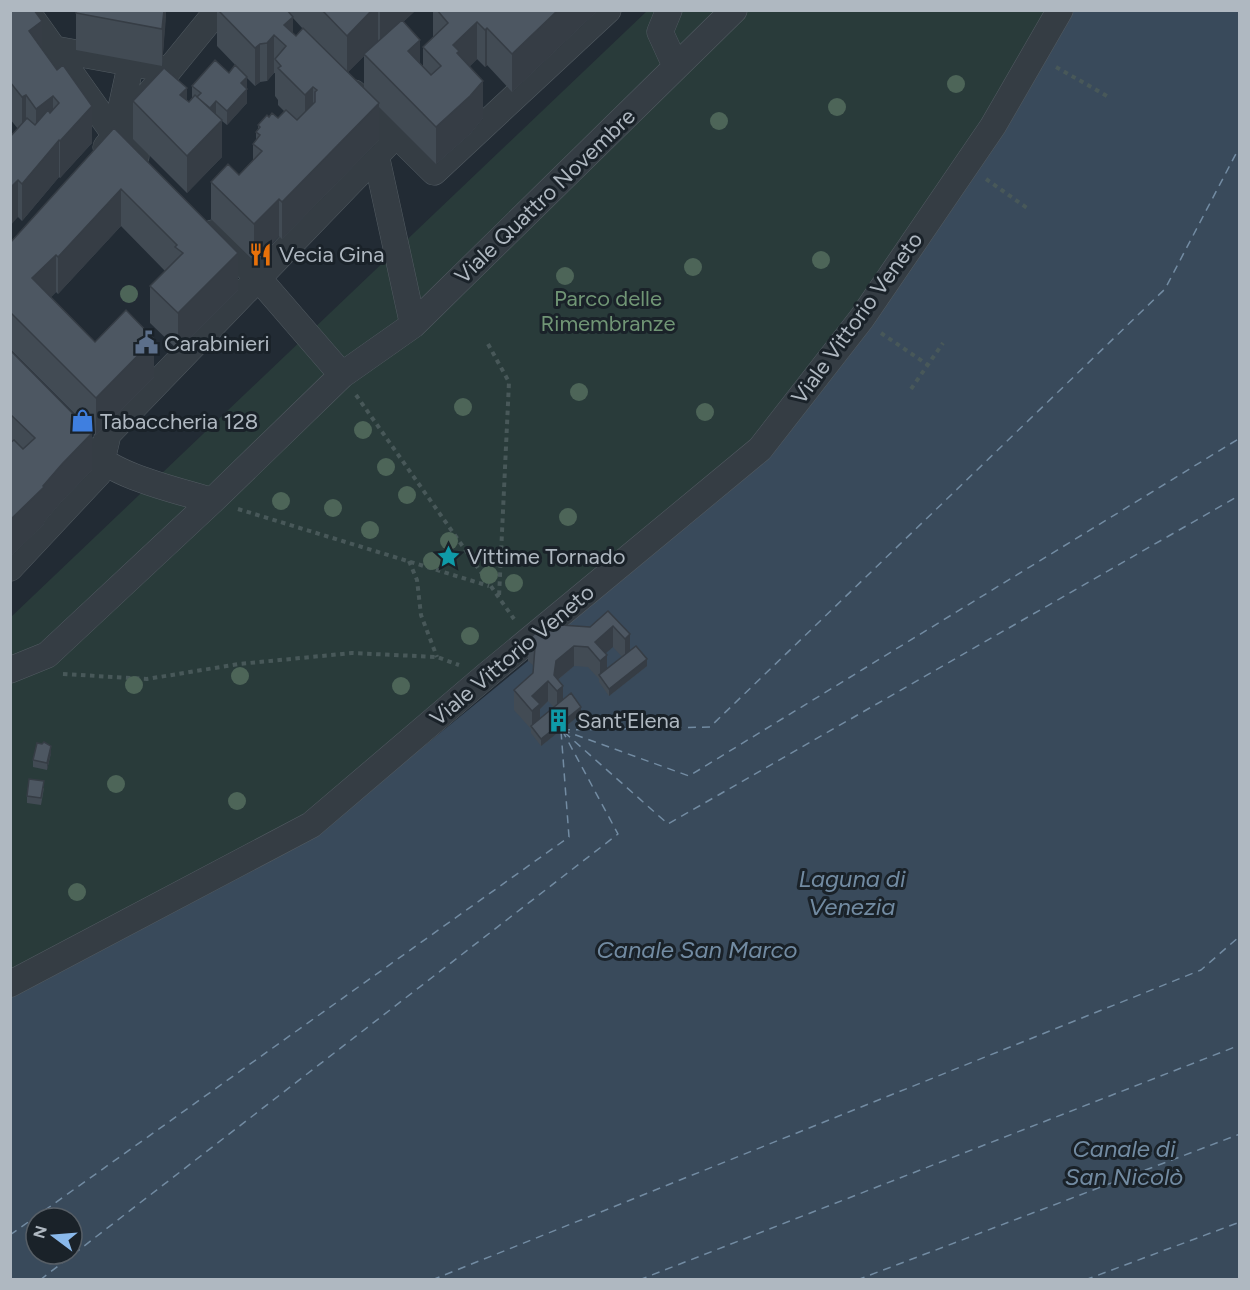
<svg xmlns="http://www.w3.org/2000/svg" width="1250" height="1290" font-family="Figtree,sans-serif">
  <style>
    .green { fill: #293b3a }
    .water { fill: #394a5b; fill-rule: evenodd }
    .lines { fill: none; stroke-linecap: round; stroke-linejoin: round }
    .ferry { stroke: #728ba2; stroke-width: 1.5; stroke-dasharray: 8 6; stroke-linecap: butt }
    .minor-casing { stroke: #525b62; stroke-width: 27 }
    .path { stroke: #485859; stroke-width: 4; stroke-dasharray: 4.5 4.5; stroke-linecap: butt }
    .minor { stroke: #353d44; stroke-width: 26 }
    .tree { fill: #4d6558 }
    .wall { fill: #424b54; fill-rule: evenodd }
    .shaded-wall { fill: #363d45 }
    .building { fill: #4d5762; stroke: #363d45; stroke-width: 1.5 }
    .labels { text-anchor: middle; dominant-baseline: central; stroke-width: 6; stroke-linejoin: round; paint-order: stroke }
    .street-label { font-size: 22px; fill: #afb8c1; stroke: #1a2229 }
    .poi-label { font-size: 22px; fill: #afb8c1; stroke: #1a2229; text-anchor: start }
    .park-label { font-size: 22px; fill: #709575; stroke: #1a2229 }
    .water-label { font-size: 24px; font-style: italic; fill: #728ba2; stroke: #1a2229 }
  </style>
  <rect width="100%" height="100%" fill="#222b34"/>
  <path class="green" d="M647,11H1050L997,101L853,312L752,441L304,814L11,971V617Z"/>
  <path class="water" d="M1069,11H1239V1279L11,1280V995L319,832L528,661L553,637L767,459ZM36,1218H72V1254H36Z"/>
  <g class="lines">
    <path class="ferry" d="M562,730L710,727L1165,289L1240,146
      M562,730L689,776L1240,438
      M564,732L668,824L1240,495
      M10,1235L569,837L561,731
      M40,1280L618,834L562,730
      M432,1280L1201,970L1240,936
      M639,1280L1240,1045
      M857,1280L1240,1134
      M1085,1280L1240,1222"/>
    <defs>
      <path id="minor" d="M26,10L115,135L136,156
        M669,10L660,32L676,67
        M54,49L169,70
        M354,93L434,172L608,10
        M116,131L131,63
        M106,147L218,10
        M376,155L413,325
        M213,233L259,279L342,375
        M91,451C115,477 177,490 212,501
        M10,568L99,473L108,434L396,135
        M10,670L47,655L212,501L342,375L413,325L734,10
        M10,984L311,825L487,675L760,449L862,318L993,126L1060,10"/>
    </defs>
    <use href="#minor" class="minor-casing"/>
    <path class="path" d="M1056,67L1107,96
      M986,179L1027,208
      M881,333L928,365
      M488,344L509,382L499,597
      M911,389L943,343
      M356,395L514,619
      M238,509L489,586
      M409,561L417,580L421,615L437,657
      M63,674L147,679L239,664L352,653L437,657L459,665"/>
    <use href="#minor" class="minor"/>
  </g>
  <g class="tree">
    <circle cx="956" cy="84" r="9"/>
    <circle cx="837" cy="107" r="9"/>
    <circle cx="719" cy="121" r="9"/>
    <circle cx="821" cy="260" r="9"/>
    <circle cx="693" cy="267" r="9"/>
    <circle cx="565" cy="276" r="9"/>
    <circle cx="129" cy="294" r="9"/>
    <circle cx="579" cy="392" r="9"/>
    <circle cx="463" cy="407" r="9"/>
    <circle cx="705" cy="412" r="9"/>
    <circle cx="363" cy="430" r="9"/>
    <circle cx="386" cy="467" r="9"/>
    <circle cx="407" cy="495" r="9"/>
    <circle cx="281" cy="501" r="9"/>
    <circle cx="333" cy="508" r="9"/>
    <circle cx="568" cy="517" r="9"/>
    <circle cx="370" cy="530" r="9"/>
    <circle cx="449" cy="541" r="9"/>
    <circle cx="432" cy="561" r="9"/>
    <circle cx="489" cy="575" r="9"/>
    <circle cx="514" cy="583" r="9"/>
    <circle cx="470" cy="636" r="9"/>
    <circle cx="240" cy="676" r="9"/>
    <circle cx="134" cy="685" r="9"/>
    <circle cx="401" cy="686" r="9"/>
    <circle cx="116" cy="784" r="9"/>
    <circle cx="237" cy="801" r="9"/>
    <circle cx="77" cy="892" r="9"/>
  </g>
  <path class="wall" d="M10,10L42,49L92,143L60,178L59,177L22,221L18,217V129L10,119Z
    M166,10L162,66L76,50V13Z
    M217,10H416L403,22L420,64L423,66V47L433,37V10H598L512,92L487,65L485,67L477,59L470,66L483,118L470,134L436,164L379,107V140L282,239L279,236L254,261L211,219V182L239,175L253,160V144L256,141V132L258,129V125L269,117L278,118L284,111L278,105V100L275,96V73H274L267,81L260,82L255,86L247,78V103L227,125L222,121V157L187,193L133,139V101L187,100L189,102L192,98V86L229,73L241,71L217,46ZM293,18L303,29L296,36L293,33ZM364,56V88L348,72Z
    M114,128L238,290L178,350L150,323V286L165,271L121,226L58,294L56,292L51,297L95,342L154,377L96,435L10,349V243Z
    M10,350L92,470L62,501L44,522V524L10,557Z
    M608,611L630,634V651L647,666L609,696L599,682V679L588,667L574,666L558,680L563,700L581,714L541,746L531,733V729L514,710V690L533,673L534,666L528,661V640L590,627ZM613,647L622,657L607,669L605,653ZM548,701L554,707L540,718V709Z
    M51,753L47,770L33,767V760Z
    M44,788L41,805L27,803V796Z"/>
  <path class="shaded-wall" d="M164,10H166V18L162,66V29Z
    M372,10H378V42L347,73V36Z
    M380,10H416L380,44Z
    M558,10H598L512,92V54Z
    M293,17V54L284,25Z
    M42,21V58L29,31Z
    M477,22V59L459,76L453,45Z
    M487,28V65L485,67V30Z
    M274,35V73L267,81V43Z
    M420,40V77L408,51Z
    M260,44V82L255,86V48Z
    M247,77V103L227,125V111L241,83Z
    M483,81V118L470,134L436,164V127Z
    M313,87V124L305,132V95Z
    M187,88V125L180,95Z
    M26,95V132L22,135V97Z
    M53,96V133L36,146V109Z
    M216,101V115L207,111Z
    M379,103V140L282,239V202Z
    M92,106V143L60,178V141Z
    M222,120V157L187,193V156Z
    M59,140V177L22,221V184Z
    M18,180V217L10,226V188Z
    M121,189V226L58,294V257Z
    M279,199V236L254,261V224Z
    M238,253V290L178,350V313Z
    M56,255V292L32,315V278Z
    M154,339V377L96,435V398Z
    M92,433V470L62,501L44,522V524L10,557V520L62,464Z
    M613,626V647L599,659L595,642Z
    M630,634V655L625,659V639Z
    M574,646V666L556,681L554,675L556,661Z
    M607,655V675L600,677V661Z
    M647,659V666L609,696V689Z
    M548,681V701L540,709V725L532,728V696Z
    M563,686V706L557,711V691Z
    M581,707V714L541,746V739Z
    M51,746V753L47,770V763Z"/>
  <path class="building" d="M10,10H34L42,21L29,31L57,70L63,65L92,106L60,141L59,140L22,184L18,180L10,188V137L27,118L35,125L48,110L50,113L59,103L53,96L36,109L26,95L22,97L10,82Z
    M77,10H164L162,29L76,13Z
    M218,10H287L293,17L284,25L296,36L303,28L379,103L282,202L279,199L254,224L211,182L228,164L239,175L262,151L253,144L260,135L256,132L260,127L258,125L267,115L269,117L272,113L278,118L286,110L297,120L315,102V92L317,90L313,87L305,95L278,68L281,66L275,59L286,46L274,35L267,43L260,44L255,48Z
    M322,10H372L347,36Z
    M437,10H558L512,54L487,28L485,30L477,22L453,45L459,51L457,53L483,81L470,96L436,127L364,54L402,20L420,40L408,51L431,75L441,66L423,47L448,23Z
    M215,60L229,73L235,65L247,77L241,83L247,89L227,111L216,101L210,108L197,97L201,93L192,86Z
    M164,68L187,88L180,95L189,102L195,95L222,120L187,156L133,101Z
    M114,128L238,253L178,313L150,286L183,253L175,247L177,245L121,189L58,257L56,255L32,278L95,342L126,310L154,339L96,398L10,312V243Z
    M10,350L92,433L62,464L43,486L44,487L10,520V443L14,440L23,449L35,438L10,414Z
    M608,611L630,634L625,639L613,626L595,642L607,655L600,661L588,647L574,646L556,661L554,675L563,686L557,691L548,681L532,696L540,704L532,711L514,690L533,673L535,647L528,640L553,617L561,625L590,627Z
    M636,646L647,659L609,689L599,675Z
    M571,693L581,707L541,739L531,726Z
    M44,742L51,746L47,763L33,760L37,743L42,744Z
    M29,779L44,781L41,798L27,796Z"/>
  <defs>
    <symbol id="restaurant-bare" viewBox="-9 -9 18 18"><path d="M-5-6h1v4h1v-4h1v4h1v-4h1v5L-1.5 .5V6h-2V.5L-5-1ZM5-6V6H3V1.5H1.5Q1.5-4 5-6Z" fill="#e8710a" stroke="#1a2229" stroke-width="2.5" paint-order="stroke"/></symbol>
    <symbol id="civic-bare" viewBox="-9 -9 18 18"><path d="M-.6-6.5H3V-4.5H.6V-3L4-1V1h2V6H-6V1h2V-1L-.6-3ZM-1.2 2.5V6h2.4V2.5Z" fill="#5c6f8a" stroke="#1a2229" stroke-width="2.5" paint-order="stroke"/></symbol>
    <symbol id="shop-bare" viewBox="-9 -9 18 18"><path d="M-5-2.5h2.3a2.7 3.5 0 0 1 5.4 0H5L5.5 6h-11ZM-1.5-2.5h3a1.5 2.3 0 0 0-3 0Z" fill="#3f7fe0" stroke="#1a2229" stroke-width="2.5" paint-order="stroke"/></symbol>
    <symbol id="sight-bare" viewBox="-9 -9 18 18"><path d="M0-6L1.8-2.2L6-1.7L2.9 1.2L3.7 5.4L0 3.3L-3.7 5.4L-2.9 1.2L-6-1.7L-1.8-2.2Z" fill="#0f9aa8" stroke="#1a2229" stroke-width="2.5" paint-order="stroke"/></symbol>
    <symbol id="building-bare" viewBox="-9 -9 18 18"><path d="M-4-6H4V6H1V3H-1V6H-4ZM-2.5-4.3h1.7v1.8h-1.7ZM.8-4.3h1.7v1.8H.8ZM-2.5-1h1.7V.8h-1.7ZM.8-1h1.7V.8H.8Z" fill="#0f9aa8" stroke="#1a2229" stroke-width="2.5" paint-order="stroke"/></symbol>
  </defs>
  <g fill-rule="evenodd">
    <use href="#restaurant-bare" x="244" y="238" width="33" height="33"/>
    <use href="#civic-bare" x="130" y="326" width="33" height="33"/>
    <use href="#shop-bare" x="66" y="404" width="33" height="33"/>
    <use href="#sight-bare" x="432" y="540" width="33" height="33"/>
    <use href="#building-bare" x="542" y="704" width="33" height="33"/>
  </g>
  <g class="labels">
    <g class="street-label">
      <text transform="translate(545 196) rotate(-44)">Viale Quattro Novembre</text>
      <text transform="translate(857 318) rotate(-54)">Viale Vittorio Veneto</text>
      <text transform="translate(512 655) rotate(-40)">Viale Vittorio Veneto</text>
    </g>
    <g class="poi-label">
      <text x="279" y="254">Vecia Gina</text>
      <text x="164" y="343">Carabinieri</text>
      <text x="100" y="421">Tabaccheria 128</text>
      <text x="467" y="556">Vittime Tornado</text>
      <text x="577" y="720">Sant'Elena</text>
    </g>
    <g class="park-label">
      <text x="608" y="298">Parco delle<tspan x="608" dy="25">Rimembranze</tspan></text>
    </g>
    <g class="water-label">
      <text x="852" y="878">Laguna di<tspan x="852" dy="28">Venezia</tspan></text>
      <text x="697" y="949">Canale San Marco</text>
      <text x="1124" y="1148">Canale di<tspan x="1124" dy="28">San Nicolò</tspan></text>
    </g>
  </g>
  <rect width="1250" height="1290" fill="none" stroke="#afb8c1" stroke-width="24"/>
  <g transform="translate(54 1236) rotate(286)"><circle r="28" fill="#1a2229" stroke="#565e66" stroke-width="1.5"/>
  <path d="M0-4.5L10 22L0 15L-10 22Z" fill="#8ab9eb"/>
  <text y="-9" font-size="16" font-weight="bold" text-anchor="middle" fill="#afb8c1">N</text>
  </g>
</svg>
